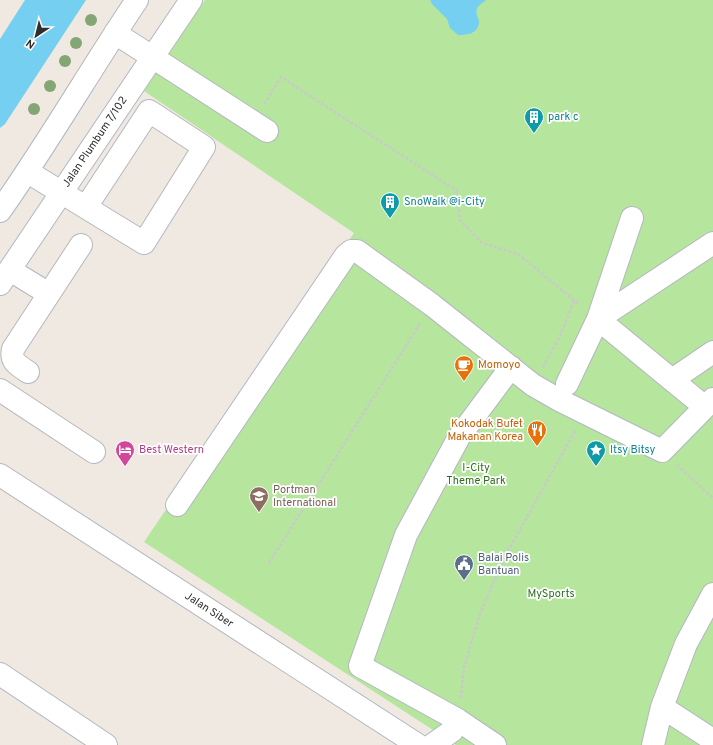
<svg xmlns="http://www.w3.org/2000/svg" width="713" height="745" font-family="Overpass,sans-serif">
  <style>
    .green { fill: #b6e59e }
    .water { fill: #75cff0 }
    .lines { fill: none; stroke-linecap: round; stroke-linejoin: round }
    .minor-casing { stroke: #b4b7c1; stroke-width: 24 }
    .path { stroke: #c9c9c9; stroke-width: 2.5; stroke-dasharray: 3 2; stroke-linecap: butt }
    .minor { stroke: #fff; stroke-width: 22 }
    .tree { fill: #84a574 }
    .labels { text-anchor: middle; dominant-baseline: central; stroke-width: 3.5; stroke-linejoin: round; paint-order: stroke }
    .culture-label { font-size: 11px; fill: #0d838f; stroke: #fff; text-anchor: start }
    .street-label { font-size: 11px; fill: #2e2e2e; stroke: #fff }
    .food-label { font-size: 11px; fill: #c56008; stroke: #fff; text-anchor: start }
    .hotel-label { font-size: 11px; fill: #b23c85; stroke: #fff; text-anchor: start }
    .park-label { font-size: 11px; fill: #2c6e1b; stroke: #fff }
    .education-label { font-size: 11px; fill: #785e54; stroke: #fff; text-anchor: start }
    .service-label { font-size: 11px; fill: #4e5e75; stroke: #fff; text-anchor: start }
  </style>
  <rect width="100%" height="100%" fill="#efe9e1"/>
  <path class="green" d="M205,0H713V745H456L144,542L354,233L144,91Z"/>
  <path class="water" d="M25,0H86L5,124L0,128V39Z
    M430,0H486C483,3 478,5 477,9C475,14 478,17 479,21C479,34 467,35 458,35L450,28L447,19L432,4Z"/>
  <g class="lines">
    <defs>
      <path id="minor" d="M115,33L267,131
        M28,172L144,243L204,147L149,111L86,207
        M0,211C48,143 90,70 137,0
        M10,270L49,294
        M0,284L191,0
        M28,372C18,365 10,362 13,349L81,245
        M672,380L598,319L713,243
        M567,384L598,319L632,218
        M0,390L94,452
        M705,407L672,380L713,352
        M0,475L418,745
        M177,505L346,255L351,251H357L432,305L533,385L561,401L662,451L713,399
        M0,674L106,745
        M662,707L713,740
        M432,745L452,731
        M495,745L458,720L360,666L406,535L459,437L511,367
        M653,745L662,707L686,644L713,594"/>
    </defs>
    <use href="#minor" class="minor-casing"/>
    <path class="path" d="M264,104L281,77L457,191L460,220L482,243L518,254L580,305
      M543,367L560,336L574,301
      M677,465L713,498
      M269,563L421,322
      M461,698L464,667L480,614L503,560L575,431"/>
    <use href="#minor" class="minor"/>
  </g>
  <g class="tree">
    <circle cx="91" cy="20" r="6"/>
    <circle cx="76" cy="43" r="6"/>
    <circle cx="65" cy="61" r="6"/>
    <circle cx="50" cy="86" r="6"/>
    <circle cx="34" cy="109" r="6"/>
  </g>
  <defs>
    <symbol id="building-pin" viewBox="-11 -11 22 30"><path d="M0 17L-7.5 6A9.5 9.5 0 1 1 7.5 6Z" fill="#0f9aa8" stroke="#fff"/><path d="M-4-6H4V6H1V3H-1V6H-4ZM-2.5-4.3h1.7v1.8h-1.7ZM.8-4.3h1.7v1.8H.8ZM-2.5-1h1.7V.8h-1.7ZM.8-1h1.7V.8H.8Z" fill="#fff"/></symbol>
    <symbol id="cafe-pin" viewBox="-11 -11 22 30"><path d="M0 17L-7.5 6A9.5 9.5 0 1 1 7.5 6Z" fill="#e8710a" stroke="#fff"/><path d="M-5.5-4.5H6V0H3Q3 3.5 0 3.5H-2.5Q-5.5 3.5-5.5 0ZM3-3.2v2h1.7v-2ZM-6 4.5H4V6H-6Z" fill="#fff"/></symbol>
    <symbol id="restaurant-pin" viewBox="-11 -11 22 30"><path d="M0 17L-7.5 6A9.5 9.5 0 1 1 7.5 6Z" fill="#e8710a" stroke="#fff"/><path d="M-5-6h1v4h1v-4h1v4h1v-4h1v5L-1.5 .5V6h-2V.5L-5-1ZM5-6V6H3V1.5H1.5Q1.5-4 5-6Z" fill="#fff"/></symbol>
    <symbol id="hotel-pin" viewBox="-11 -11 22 30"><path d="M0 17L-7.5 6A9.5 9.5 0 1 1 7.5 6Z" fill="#d1479c" stroke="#fff"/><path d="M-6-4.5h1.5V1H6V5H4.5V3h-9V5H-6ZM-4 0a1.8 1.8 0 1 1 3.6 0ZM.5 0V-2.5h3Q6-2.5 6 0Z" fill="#fff"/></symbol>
    <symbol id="sight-pin" viewBox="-11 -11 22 30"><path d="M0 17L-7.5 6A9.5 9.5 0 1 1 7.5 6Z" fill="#0f9aa8" stroke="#fff"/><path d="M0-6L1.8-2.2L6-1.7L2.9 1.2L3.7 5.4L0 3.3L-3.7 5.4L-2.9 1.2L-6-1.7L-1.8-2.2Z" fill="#fff"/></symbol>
    <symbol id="school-pin" viewBox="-11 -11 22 30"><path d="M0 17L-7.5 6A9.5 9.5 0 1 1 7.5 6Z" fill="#8d6e63" stroke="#fff"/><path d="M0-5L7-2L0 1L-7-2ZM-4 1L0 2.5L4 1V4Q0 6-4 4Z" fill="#fff"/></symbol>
    <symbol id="civic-pin" viewBox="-11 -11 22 30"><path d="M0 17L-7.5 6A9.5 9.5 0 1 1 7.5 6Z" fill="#5c6f8a" stroke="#fff"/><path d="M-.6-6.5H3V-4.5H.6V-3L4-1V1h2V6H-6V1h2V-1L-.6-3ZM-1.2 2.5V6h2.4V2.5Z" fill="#fff"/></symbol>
  </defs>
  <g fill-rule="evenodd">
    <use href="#building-pin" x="523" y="106" width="22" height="30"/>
    <use href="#building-pin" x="379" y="191" width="22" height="30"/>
    <use href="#cafe-pin" x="453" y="354" width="22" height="30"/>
    <use href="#restaurant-pin" x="526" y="419" width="22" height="30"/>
    <use href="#hotel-pin" x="114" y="439" width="22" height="30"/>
    <use href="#sight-pin" x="585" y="439" width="22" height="30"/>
    <use href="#school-pin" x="248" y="485" width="22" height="30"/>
    <use href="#civic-pin" x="453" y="553" width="22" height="30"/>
  </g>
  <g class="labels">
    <g class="culture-label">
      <text x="548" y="117">park c</text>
      <text x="404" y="202">SnoWalk @i-City</text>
      <text x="610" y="450">Itsy Bitsy</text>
    </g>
    <g class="street-label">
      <text transform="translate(95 142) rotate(-56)">Jalan Plumbum 7/102</text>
      <text transform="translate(209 610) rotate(33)">Jalan Siber</text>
    </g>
    <g class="food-label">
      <text x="478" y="365">Momoyo</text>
      <text x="523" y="424" text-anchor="end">Kokodak Bufet<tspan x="523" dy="13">Makanan Korea</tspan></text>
    </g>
    <g class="hotel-label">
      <text x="139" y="450">Best Western</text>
    </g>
    <g class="park-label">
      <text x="476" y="468">I-City<tspan x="476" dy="13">Theme Park</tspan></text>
      <text x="551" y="594">MySports</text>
    </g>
    <g class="education-label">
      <text x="273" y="490">Portman<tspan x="273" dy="13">International</tspan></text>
    </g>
    <g class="service-label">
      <text x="478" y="558">Balai Polis<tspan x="478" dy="13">Bantuan</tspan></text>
    </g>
  </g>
  <g transform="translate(36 36) rotate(215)" stroke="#ffffff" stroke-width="3" paint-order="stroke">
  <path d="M0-3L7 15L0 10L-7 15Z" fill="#2e2e2e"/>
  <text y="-6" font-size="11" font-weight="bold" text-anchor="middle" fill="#2e2e2e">N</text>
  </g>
</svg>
